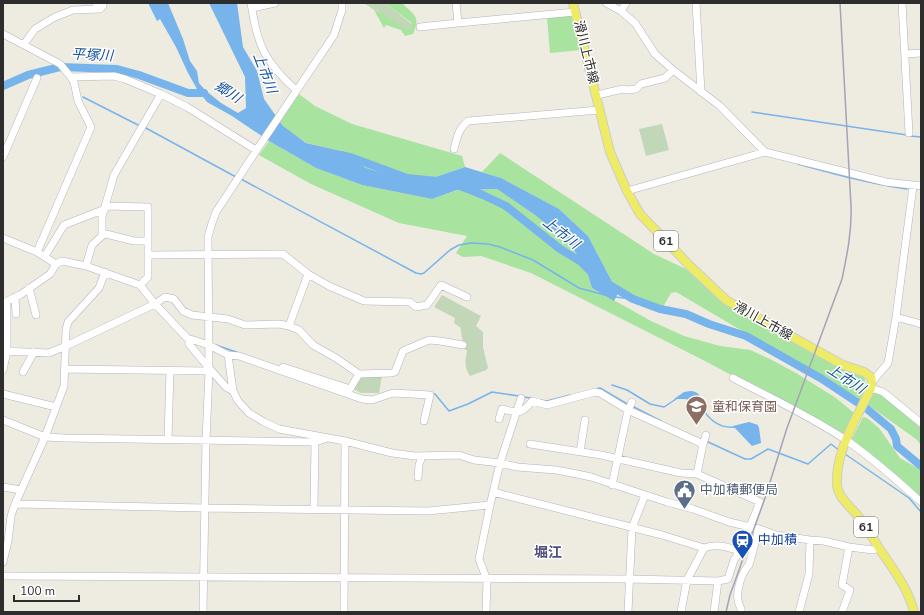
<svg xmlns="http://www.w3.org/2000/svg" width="924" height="615" font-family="'Nunito Sans','Noto Sans JP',sans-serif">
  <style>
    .green { fill: #a8e39f }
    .cemetery { fill: #c1d7b8 }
    .water { fill: #77b4ec }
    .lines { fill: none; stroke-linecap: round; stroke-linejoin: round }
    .stream { stroke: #77b4ec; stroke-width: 1.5 }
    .river { stroke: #77b4ec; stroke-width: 8 }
    .minor-casing { stroke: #b4b3c0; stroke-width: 8 }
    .major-casing { stroke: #cdcdcd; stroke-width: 10 }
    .minor { stroke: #fff; stroke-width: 7 }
    .major { stroke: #eeeb66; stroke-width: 8 }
    .rail { stroke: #a4a3b7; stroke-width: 1.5 }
    .labels { text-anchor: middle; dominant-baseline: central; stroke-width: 3; stroke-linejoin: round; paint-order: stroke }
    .shield { fill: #fff; stroke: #6c6c6c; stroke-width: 1 }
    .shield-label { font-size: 12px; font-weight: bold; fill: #2d2d2d }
    .street-label { font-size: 13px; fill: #2d2d2d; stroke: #fff }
    .education-label { font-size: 13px; fill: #785e54; stroke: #fff; text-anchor: start }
    .service-label { font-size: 13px; fill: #4e5e75; stroke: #fff; text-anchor: start }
    .transit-label { font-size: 13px; fill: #164399; stroke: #fff; text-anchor: start }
    .water-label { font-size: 14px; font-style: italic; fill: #114f9d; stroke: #fff }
    .neighbourhood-label { font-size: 14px; font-weight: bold; fill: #4f4e7d; stroke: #fff }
  </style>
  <rect width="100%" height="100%" fill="#eeebe0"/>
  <path class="green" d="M385,3H402C414,15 421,16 413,34L405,36L401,30L386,25L384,28L374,10L413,24Z
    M573,15L581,50L550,53L547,17Z
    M299,94L315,106L352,124L462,156L465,167L418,183L366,168L341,151L307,143L284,128L280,121Z
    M269,141L316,168L362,185L432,199L458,190L497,189L535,215L569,242L587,272L592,288L651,321L684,336L720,346L750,350L770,359L796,373L836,398L854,413L844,435L705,361L531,273L481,256L463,257L456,253L467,236L399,223L311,184L259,155Z
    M500,153L654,254L686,269L717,297L733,309L784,335L832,364L864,377L866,384L873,392L885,396L921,425V445L916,439L868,405L676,292L671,293L660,312L618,293L588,236L559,209L501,178L482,172Z
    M863,417L867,418L879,428L900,458L921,470V497L899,477L852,439Z"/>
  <path class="cemetery" d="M364,3H385L413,25L408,30L378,11L374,10Z
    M662,124L669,150L646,156L639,129Z
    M442,295L481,316L476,326L483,332V347L488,368L486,370L470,376C464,367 465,362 467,351L463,347C464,340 460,336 461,328L454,323L455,318L434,307Z
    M361,376H382L379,393H361L352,388Z"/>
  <path class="water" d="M148,3H168L183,39L190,61L197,71L199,83L205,90L221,103L238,113L246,108L245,77L209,3H237L243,47L257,71L264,99L283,126L306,143L341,151L366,168L418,183L465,167L501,178L559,209L588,236L618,293L614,301L592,288L587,272L570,243L535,215L497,189L457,190L432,199L362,185L316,168L269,141L232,116L207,102L197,89L188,73L176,47L160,19L157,21Z
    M691,391C700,392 701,397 701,405C688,398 688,399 674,399L684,392Z
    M749,422L758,425C760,430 760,437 761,443L752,446L733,426Z"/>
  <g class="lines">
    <path class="stream" d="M83,97L140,126
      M752,112L907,135
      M144,127L236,177
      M910,136L921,137
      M798,164C834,174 870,184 907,189
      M241,179L416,273L421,274L424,273L450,250L459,245L471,243L488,244L500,247L533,260L579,288L605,295
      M615,297L633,299
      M216,345L239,353
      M612,385L627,390L650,404L664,407L676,399
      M595,389L600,388L629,405
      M432,394H435L449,411L468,404L492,392L519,396
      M523,397L531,398
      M540,400L547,401L570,395
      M700,404C707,418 718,429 736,427
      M632,406L661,421
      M706,441L745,459H751L768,449L808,464L831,444L840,451
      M845,454L909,498L921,512"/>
    <path class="river" d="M3,86L28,75L60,67L117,69L139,75L188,93H204
      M341,155L353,158L407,178L437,181
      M460,186L483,195L506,206L560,249L580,261L589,270
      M608,284L633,299L660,309L686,314L709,324L746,336L822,379L867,409L891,429L896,439L897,446L921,466"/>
    <defs>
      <path id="minor" d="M251,3C257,45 265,62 296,90
        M456,3L458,23L575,12
        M606,3L621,11L635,23L655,54L673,70L720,106L765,152L886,182L921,186
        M696,3L701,92
        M902,3L909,133
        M252,8L275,3
        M621,11L626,3
        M420,27L458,23
        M3,34L60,64L70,76L74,82L78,101L91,127L37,252
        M24,44L35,29L55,17L73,10L100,9L103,6L96,3
        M905,54L921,53
        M71,77L114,76L125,79L161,94
        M597,95L623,89L628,90L636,89L641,84L665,78L673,70
        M454,149C457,138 458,129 468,121L599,110
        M3,157L37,78
        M627,191L765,152
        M105,206L148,207V277L140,285
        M102,233L134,241H148
        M3,238L37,252L56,264
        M148,255L283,254L308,274L289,326
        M45,256L64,225L105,209
        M86,266L92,245L102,236V217L114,175L161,94L187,107L256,150
        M308,274L329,286L364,301L410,302L416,307L427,305L441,285L467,297
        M29,288L36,315
        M15,297L16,314
        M3,303L20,295L50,274L56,264L62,261L86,266L140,285L155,304L187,338L209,345L228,355L233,391L238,401L249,413L264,422L279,429L345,441L392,453L415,456L459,455L474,460L500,463L517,467L556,470L577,474L591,477L667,502L693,509L729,522L759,529L776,535L810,540L824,541L849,547L873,550L879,548
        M896,317L921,324
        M189,339V344L209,368L226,387L233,391
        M3,351L49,353L66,346L155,304L165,297L174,299L183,311L192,315L228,319L245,325L279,324L289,326L299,330L313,345L336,358L359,374L392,373L395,372L403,351L429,340L440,341L463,345
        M228,355L239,356L362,399L372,400L393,393L430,395L424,421
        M283,367L350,389L359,374
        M65,369L209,371
        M3,370L7,351V306L6,303
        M23,372L34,352
        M733,378C771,398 810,416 846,440C872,458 898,481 921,502
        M872,382L888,363L896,317L913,186
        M871,388L883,392L921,423
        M3,394L56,407
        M499,419L502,409C517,413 522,415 532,401L547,405L595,392L600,393L628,410L703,444
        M3,420L45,437L65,438L315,442L325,439
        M168,439L170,370
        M580,452L585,420
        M697,474L703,444L706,435
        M418,477L419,465L422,456
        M612,485L628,410L632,402
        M3,487L21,490
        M493,492L662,535L704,548C717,543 727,547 740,551
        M15,504L205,508L428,511L490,505
        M314,506L315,442
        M3,562L8,541L11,516L15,504L45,437L64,386L66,330L68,322L99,288L105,272
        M3,576L629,579L718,581L728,579L734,560L740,551L760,502L697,474L681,473L601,455L530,444
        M203,612L206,440L209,371L208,237L212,223L216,212L258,148L334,35L342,10V3
        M344,612L345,441
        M486,612L487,580L479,559L490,505L500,463L521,398
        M628,612L632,528L645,495
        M681,612L687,580L704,548
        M714,612L718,581
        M741,612C742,607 738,605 738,600C736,590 742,572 749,565L759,529
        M799,612L809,574L810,540
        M842,612L850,590L842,585L849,547"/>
      <path id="major" d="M573,3L610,152L627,191L640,214L691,267L726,300L843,365L864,372L871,377L872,382L871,388C857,418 835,451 837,485C838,499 854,509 861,520C868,529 873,539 879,548C893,569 908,588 914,612"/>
    </defs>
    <use href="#minor" class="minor-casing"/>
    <use href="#major" class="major-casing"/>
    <use href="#minor" class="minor"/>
    <use href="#major" class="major"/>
    <path class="rail" d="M726,612L730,595L765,498L787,428L842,279C847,255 852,231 851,206L840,3"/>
  </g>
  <defs>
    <symbol id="school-pin" viewBox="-11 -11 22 30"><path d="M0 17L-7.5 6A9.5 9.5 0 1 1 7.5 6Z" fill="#8d6e63" stroke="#fff"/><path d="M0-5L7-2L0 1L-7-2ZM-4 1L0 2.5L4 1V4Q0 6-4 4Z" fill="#fff"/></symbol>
    <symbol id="civic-pin" viewBox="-11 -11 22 30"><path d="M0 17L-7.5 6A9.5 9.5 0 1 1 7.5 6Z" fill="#5c6f8a" stroke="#fff"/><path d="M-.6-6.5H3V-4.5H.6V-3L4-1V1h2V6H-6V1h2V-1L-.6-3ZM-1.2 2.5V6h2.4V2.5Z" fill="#fff"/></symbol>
    <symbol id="station-pin" viewBox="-11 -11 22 30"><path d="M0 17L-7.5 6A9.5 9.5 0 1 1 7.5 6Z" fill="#1a4fb4" stroke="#fff"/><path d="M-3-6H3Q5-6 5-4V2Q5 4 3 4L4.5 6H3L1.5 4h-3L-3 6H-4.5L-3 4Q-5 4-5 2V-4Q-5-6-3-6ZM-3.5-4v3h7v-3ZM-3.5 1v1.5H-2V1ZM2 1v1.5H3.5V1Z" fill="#fff"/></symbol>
  </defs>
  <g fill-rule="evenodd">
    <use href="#school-pin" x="684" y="394" width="25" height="34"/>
    <use href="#civic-pin" x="672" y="478" width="25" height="34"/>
    <use href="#station-pin" x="730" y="528" width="25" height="34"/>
  </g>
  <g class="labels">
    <g class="shield">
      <rect x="654" y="231" width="24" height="20" rx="3"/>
      <rect x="854" y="517" width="24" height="20" rx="3"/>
    </g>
    <g class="shield-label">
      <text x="666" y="241">61</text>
      <text x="866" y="527">61</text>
    </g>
    <g class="street-label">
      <text transform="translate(586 52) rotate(76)">滑川上市線</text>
      <text transform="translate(763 321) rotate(29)">滑川上市線</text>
    </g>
    <g class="education-label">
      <text x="712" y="407">童和保育園</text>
    </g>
    <g class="service-label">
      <text x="700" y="490">中加積郵便局</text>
    </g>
    <g class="transit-label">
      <text x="758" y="540">中加積</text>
    </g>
    <g class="water-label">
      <text transform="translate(92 55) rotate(3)">平塚川</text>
      <text transform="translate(265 73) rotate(69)">上市川</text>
      <text transform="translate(228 92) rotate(33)">郷川</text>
      <text transform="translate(561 233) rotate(38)">上市川</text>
      <text transform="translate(846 379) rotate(33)">上市川</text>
    </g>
    <g class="neighbourhood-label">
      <text x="548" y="552">堀江</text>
    </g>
  </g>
  <rect width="924" height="615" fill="none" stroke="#2d2d2d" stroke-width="8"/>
  <path d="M14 595v6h65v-6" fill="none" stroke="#2d2d2d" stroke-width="2"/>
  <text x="20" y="595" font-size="12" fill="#2d2d2d" stroke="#ffffff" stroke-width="3" paint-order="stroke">100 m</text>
</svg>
